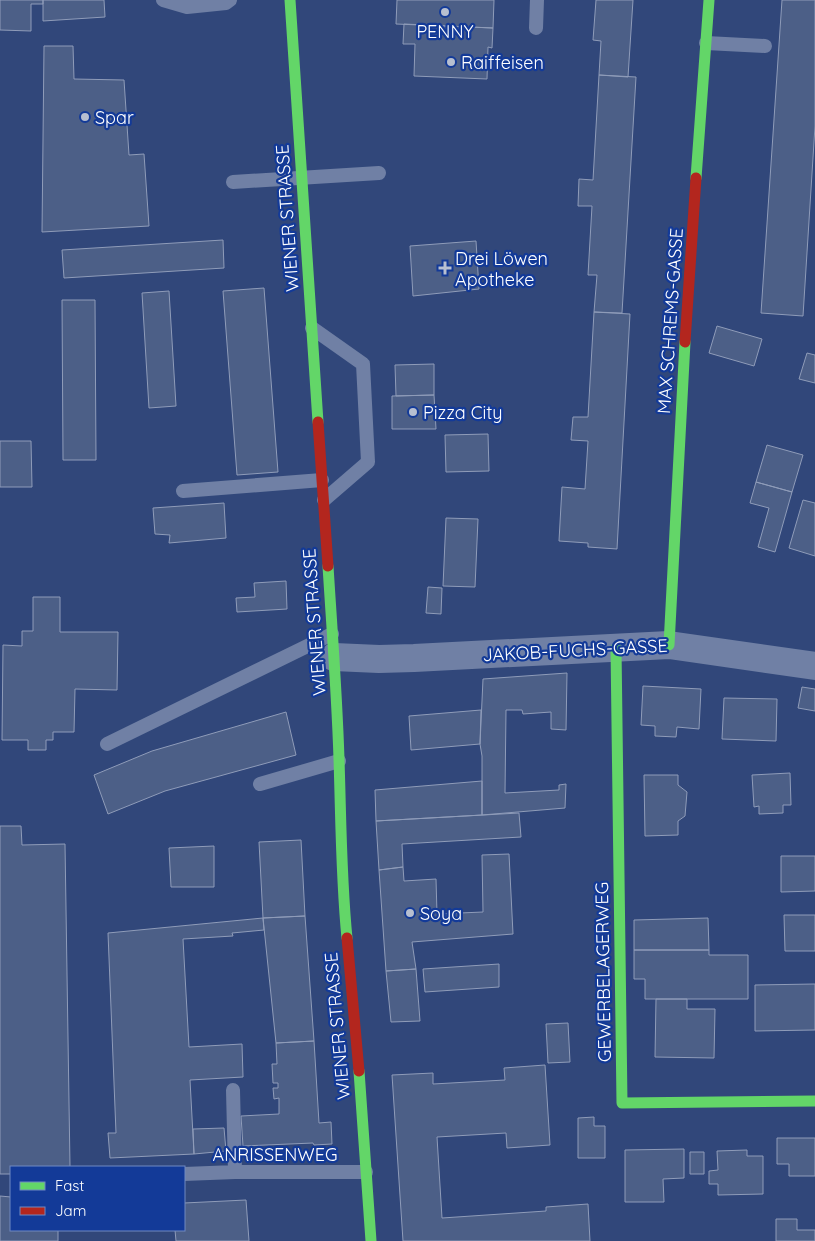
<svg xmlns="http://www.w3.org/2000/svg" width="815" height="1241" font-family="Quicksand,sans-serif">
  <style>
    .building { fill: #4c5f87; stroke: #8f9cb9 }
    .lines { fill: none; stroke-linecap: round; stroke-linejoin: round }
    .lane { stroke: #7080a5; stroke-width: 14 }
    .street { stroke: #7080a5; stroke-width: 28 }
    .fast { stroke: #63d668; stroke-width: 11 }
    .jam { stroke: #b3261e; stroke-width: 11 }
    .poi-dot { fill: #b7bfd0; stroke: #133a98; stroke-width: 2 }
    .labels { text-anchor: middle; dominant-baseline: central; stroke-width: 4.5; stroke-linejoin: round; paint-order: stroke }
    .poi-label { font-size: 18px; fill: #fff; stroke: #133a98; text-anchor: start }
    .street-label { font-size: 18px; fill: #fff; stroke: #133a98 }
  </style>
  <rect width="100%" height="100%" fill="#31477a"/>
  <path class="building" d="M0,0H43V4H31V31L0,30Z
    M43,0H104L105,17L43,21Z
    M397,0H494L493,28L396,24Z
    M596,0H633L628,77L599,75L601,41L593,40Z
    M782,0H815V126L803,316L761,313Z
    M404,24L493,28L492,48L488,47L487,79L414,76L415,44H403Z
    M44,46H73L74,79L124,80L129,155L144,154L149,226L42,232Z
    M599,75L636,77L622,313L594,312L597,275H588L592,206H578L579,179L593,180Z
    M223,240L224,268L64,278L62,250Z
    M476,241L479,289L413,296L410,246Z
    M264,288L278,472L237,475L223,291Z
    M169,291L176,406L149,408L142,293Z
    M62,300H95L96,460H63Z
    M594,312L630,314L617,549L588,547V543L559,541L562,487L585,489L588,441L571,440L573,417H588Z
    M717,326L762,339L754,366L709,353Z
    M807,353L815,355V383L799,379Z
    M434,364V395L396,396L395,365Z
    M434,395L436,429H392V396Z
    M488,434L489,471L446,472L445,435Z
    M0,441H31L32,487H0Z
    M767,445L803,455L792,492L756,482Z
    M756,482L792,492L775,552L758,547L769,508L750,503Z
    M803,500L815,503V556L789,548Z
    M224,503L226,538L169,543L170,535L155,534L153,508Z
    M446,518L478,519L475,587L443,586Z
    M286,581L287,609L237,612L236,598L255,597L254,583Z
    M428,587L442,588L441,614L426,613Z
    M33,597H60V632H118L117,690L75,689L74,732H53V740H46V750H28V740H2L3,645L22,646V631H33Z
    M567,673L566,730L551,729V712L523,714L522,710H506L505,793L559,790V785L566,784L565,808L482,815V756L480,744L483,679Z
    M643,686L701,689L699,729L677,727L676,737L655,736V726L641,725Z
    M802,687L815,689V711L798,708Z
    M724,698L777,699L776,741L722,739Z
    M481,710L480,744L411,750L409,716Z
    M286,712L296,755L165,791L108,814L94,775L152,751Z
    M790,773L791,805H783V813L759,814V806L754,807L752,775Z
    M644,775H678V785L687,792L685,816L678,821V835L645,836Z
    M482,781V815L376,821L375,790Z
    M519,813L521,837L402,844L403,867L379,870L376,821Z
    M0,826H21L22,845L65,844L70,1167H11V1174H0Z
    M301,840L305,916L263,918L259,842Z
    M214,846V887H171L169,848Z
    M509,854L513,934L412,942L416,969L386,971L379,870L403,867L404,881L436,879L437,914L483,912L482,855Z
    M781,856H815V891L781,892Z
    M784,915H815V951H785Z
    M305,916L314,1041L276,1043L263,918Z
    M263,918L264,930L232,933L233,936L183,939L189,1047L242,1044L243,1077L190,1080L194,1154L110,1158L108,1133H116L108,933Z
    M708,918L709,950H634V920Z
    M634,950H709V955H748V999H645V979H634Z
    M499,964V987L425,992L423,969Z
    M416,969L420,1021L391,1022L386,971Z
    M815,984V1030L755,1031V985Z
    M656,999H687V1009H715L714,1058L655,1057Z
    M568,1023L570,1062L548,1063L546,1024Z
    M314,1041L319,1123L331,1122L332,1144L314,1145L313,1143L243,1146L241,1116L279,1114V1098L274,1099L273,1088H278V1083H273L272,1064H277L276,1043Z
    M545,1065L550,1145L507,1148L506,1133L437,1137L442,1218L546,1211V1207L588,1204L590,1241H403L392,1075L433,1073V1084L505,1080L504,1068Z
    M594,1117V1126H605V1158H578V1118Z
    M224,1128L226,1151L194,1154L193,1129Z
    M777,1138H815V1176H789V1164H777Z
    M684,1149V1178L663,1179L664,1202H625V1150Z
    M747,1150V1156H763V1194L718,1195V1184H709V1171L718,1170L717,1151Z
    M690,1152H704V1174H690Z
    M0,1196L11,1197V1230H58V1241H0Z
    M246,1200L249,1241H176L175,1230H184V1203Z
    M776,1219H797V1230H815V1241H776Z"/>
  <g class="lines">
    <path class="lane" d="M163,0L187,7L226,3L230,0
      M536,28L537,0
      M706,43L765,46
      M233,182L379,173
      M312,328L363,364L368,462L324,500
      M183,491L322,480
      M107,744L332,634
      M260,784L339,761
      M233,1090L235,1172
      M184,1174L235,1172H366"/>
    <path class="street" d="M334,657L379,659L414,658L669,645L815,666"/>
    <path class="fast" d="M290,0L318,422
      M696,178L709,0
      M328,566C332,630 337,695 339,759C341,819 341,878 347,938
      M669,645L685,342
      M616,648L622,1103L815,1101
      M359,1071L371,1241"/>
    <path class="jam" d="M685,342L696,178
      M318,422L328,566
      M347,938L359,1071"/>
  </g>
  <g class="poi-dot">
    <circle cx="445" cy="12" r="5"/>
    <circle cx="451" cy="62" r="5"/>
    <circle cx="85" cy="117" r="5"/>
    <path d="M442.5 260.5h5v5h5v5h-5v5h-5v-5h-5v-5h5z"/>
    <circle cx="413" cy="412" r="5"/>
    <circle cx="410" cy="913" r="5"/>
  </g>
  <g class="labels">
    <g class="poi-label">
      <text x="445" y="31" text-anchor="middle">PENNY</text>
      <text x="461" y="62">Raiffeisen</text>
      <text x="95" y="117">Spar</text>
      <text x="455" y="258">Drei Löwen<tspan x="455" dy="21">Apotheke</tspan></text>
      <text x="423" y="412">Pizza City</text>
      <text x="420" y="913">Soya</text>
    </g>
    <g class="street-label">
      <text transform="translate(287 218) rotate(-94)">WIENER STRASSE</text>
      <text transform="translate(670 321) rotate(-86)">MAX SCHREMS-GASSE</text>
      <text transform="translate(314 622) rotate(-94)">WIENER STRASSE</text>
      <text transform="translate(575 650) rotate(-3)">JAKOB-FUCHS-GASSE</text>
      <text transform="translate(603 972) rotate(-91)">GEWERBELAGERWEG</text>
      <text transform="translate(337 1026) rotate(-95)">WIENER STRASSE</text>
      <text x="275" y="1154">ANRISSENWEG</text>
    </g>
  </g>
  <rect x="10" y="1166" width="175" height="65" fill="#133a98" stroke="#7189c1"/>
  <rect x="20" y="1182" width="25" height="8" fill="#63d668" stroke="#7189c1"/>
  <text x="55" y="1191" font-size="15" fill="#ffffff">Fast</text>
  <rect x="20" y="1207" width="25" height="8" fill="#b3261e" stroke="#7189c1"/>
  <text x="55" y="1216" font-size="15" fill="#ffffff">Jam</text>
</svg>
